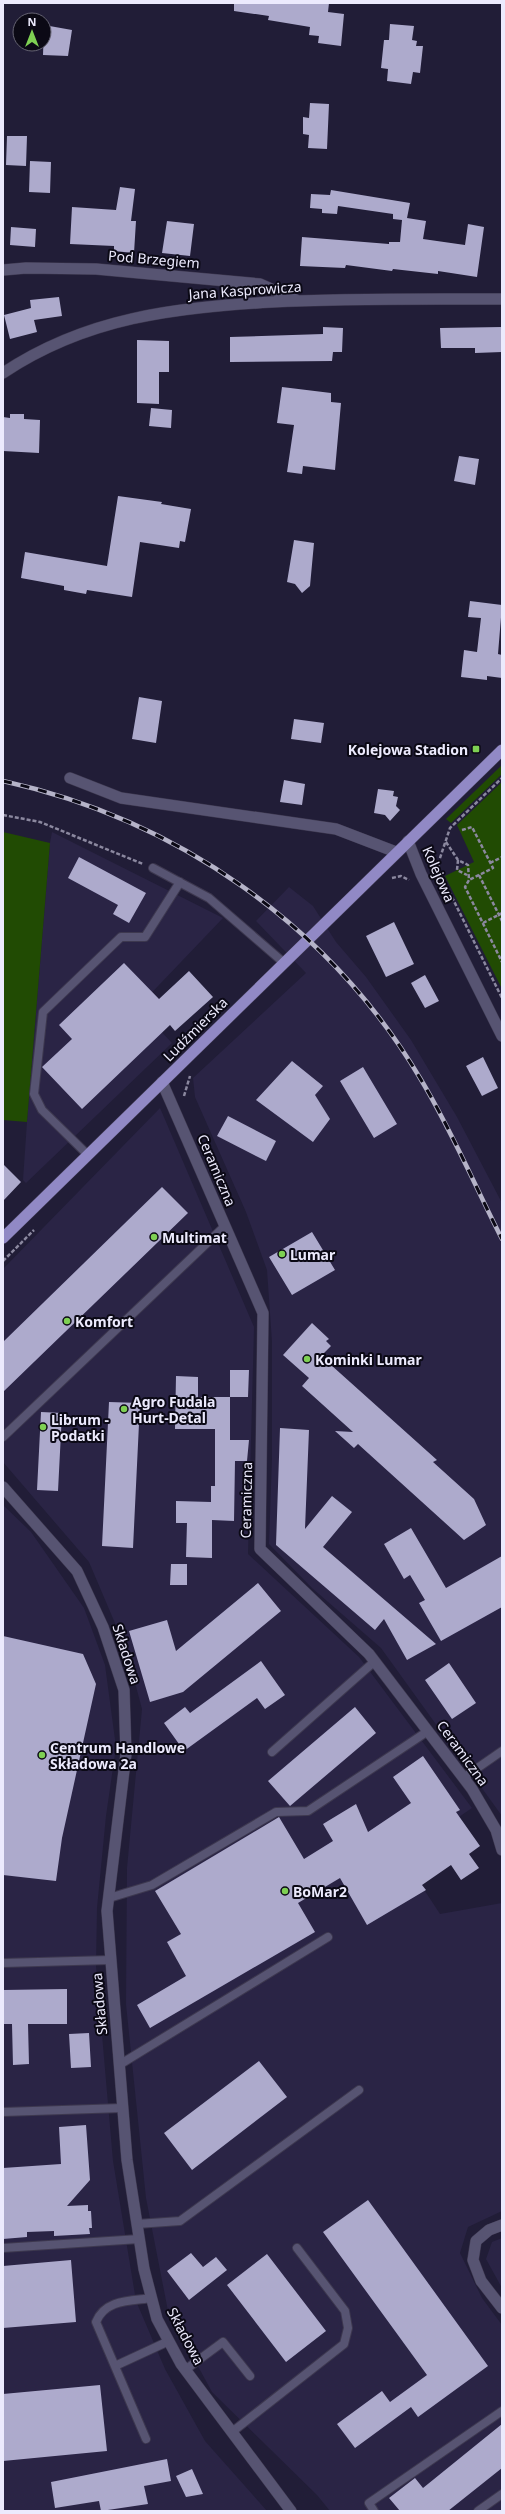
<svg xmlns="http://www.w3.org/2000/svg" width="505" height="2514" font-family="'Noto Sans',sans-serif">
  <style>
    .built { fill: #2a2445 }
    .green { fill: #214b03 }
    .building { fill: #adaacc }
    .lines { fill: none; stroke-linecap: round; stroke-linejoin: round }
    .service-casing { stroke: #3d384f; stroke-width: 10 }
    .minor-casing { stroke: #3d384f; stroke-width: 12 }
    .primary-casing { stroke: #3d384f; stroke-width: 12 }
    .path { stroke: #8b889f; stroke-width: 2.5; stroke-dasharray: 4 2; stroke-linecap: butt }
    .service { stroke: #575472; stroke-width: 8 }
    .minor { stroke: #575472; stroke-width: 11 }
    .primary { stroke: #9189c5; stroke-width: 11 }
    .rail-casing { stroke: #b5b3c8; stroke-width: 4.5 }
    .rail { stroke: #0b0915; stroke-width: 3; stroke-dasharray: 9; stroke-linecap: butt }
    .poi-dot { fill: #7ed053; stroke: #0b0915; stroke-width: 1.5 }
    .labels { text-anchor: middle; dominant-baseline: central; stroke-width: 4; stroke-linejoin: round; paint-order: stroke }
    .street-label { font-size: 14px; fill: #eceafd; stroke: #0b0915 }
    .poi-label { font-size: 14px; font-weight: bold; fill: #eceafd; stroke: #0b0915; text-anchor: start }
  </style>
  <rect width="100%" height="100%" fill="#211d37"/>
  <path class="built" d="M52,832L223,918L138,1007L172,1043L26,1183L23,1180L27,1122L50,843Z
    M289,887L313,906L336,942L366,977L411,1040L457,1117L502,1203V1816L381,1648L312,1588L269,1544L272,1458V1342L267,1270L246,1212L195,1097L193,1078L306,973L256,921Z
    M160,1108L254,1327L248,1554L359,1657L472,1808L402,1856L440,1914L502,1903V2211L468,2227L460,2253L482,2298L502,2325V2511H330L317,2495L212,2392L168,2311L146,2198L126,2004L127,1868L142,1709L126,1649L89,1562L3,1462V1269Z
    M3,1505L31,1532L84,1608L105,1665L116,1747L106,1816L97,1908L96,1966L113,2161L136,2301L165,2369L205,2441L267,2511H3Z
    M502,2238V2288L486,2259L492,2242Z"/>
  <path class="green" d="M502,765V774L451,823L446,819Z
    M502,782V989L445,876L474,862L457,825Z
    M3,832L50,843L27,1122L3,1120Z"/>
  <path class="building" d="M234,3H329L328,12L344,14L341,46L318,43L319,36L309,35L310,27L268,20L269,16L234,11Z
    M390,24L414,26L412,40L417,41L416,46H423L420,73L413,72L411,84L387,81L388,69L381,68L384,40H389Z
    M44,25L72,30L68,56L43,55Z
    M310,103L329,104L327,149L308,148L309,135L303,134V117L309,118Z
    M7,136H27L26,166L6,165Z
    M30,161L51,162L50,193L29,192Z
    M120,187L135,189L131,221H136L134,253L114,251V246L70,244L72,207L116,210Z
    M331,190L410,203L407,218L426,221L423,239L465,245L468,224L484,227L477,277L438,271V274L393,269L392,271L346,265L345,268L300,266L302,237L389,244V242H400L402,220L393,219V214L338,206L337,214L322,213V209L310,208L311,194L330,195Z
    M167,221L194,224L190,256L162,253Z
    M11,227L36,229L35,247L10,245Z
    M59,297L62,316L34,320L37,332L10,339L4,315L31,308L30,300Z
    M323,327L343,328L342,352H333L332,361L230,362V337L323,334Z
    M502,327V352L475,353V348H441L440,328Z
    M137,340L169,341V372H159V404L137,403Z
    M282,387L331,393V402L341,403L335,470L303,466L302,474L287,472L294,425L277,423Z
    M151,408L172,410L171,428L149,426Z
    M10,414H24V419L40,420L39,453L3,451V417L10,418Z
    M459,456L479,459L475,485L454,481Z
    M118,496L162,502L161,504L191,509L185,542L180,541L179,548L140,542L132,597L87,590L86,594L64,590V586L21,578L25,552L107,566Z
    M294,540L314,543L310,586L302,593L295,584L287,582Z
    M470,601L502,605L498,654L502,655V678L487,676V680L461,677L464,650L477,652L481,618L468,617Z
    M139,697L162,701L156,743L132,739Z
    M294,719L324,723L321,743L291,739Z
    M284,780L305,784L302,805L280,802Z
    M378,789L394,791L393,796L398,797L396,806L400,810L390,821L385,815L374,813Z
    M79,857L146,893L129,923L113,914L118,905L68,878Z
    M394,922L414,964L386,977L366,936Z
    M124,963L159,999L189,971L213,997L175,1031L170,1025L82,1109L42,1067L72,1039L59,1025Z
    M425,975L439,1001L425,1008L411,983Z
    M483,1057L498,1088L482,1096L466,1066Z
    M292,1061L323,1086L315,1095L330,1119L313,1142L256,1100Z
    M363,1067L397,1124L374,1138L340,1081Z
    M228,1116L276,1141L266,1161L217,1136Z
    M3,1164L21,1182L3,1201Z
    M162,1187L188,1213L3,1392V1342Z
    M312,1232L335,1270L292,1295L269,1257Z
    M312,1323L329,1339L326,1341L331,1346L321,1356L437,1460L433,1462L474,1499L486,1525L464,1540L358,1444L354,1448L335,1431L353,1432L302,1386L309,1378L283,1355Z
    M230,1370H249L248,1397H230Z
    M176,1376L198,1377V1397H230V1440H249L247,1461H235L234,1521L212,1520V1558L186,1557L187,1523H176V1501L211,1502V1486H215V1429H175Z
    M109,1402L140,1403L133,1548L102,1546Z
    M41,1412L62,1413L58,1491L37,1490Z
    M280,1428L309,1430L305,1529L332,1496L352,1512L323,1547L436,1644L407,1660L384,1619L375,1630L276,1545Z
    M411,1528L446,1588L502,1556V1607L441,1641L419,1603L425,1600L410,1575L404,1579L384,1544Z
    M171,1564H187V1585H170Z
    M258,1583L281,1611L183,1692L150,1702L129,1631L167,1620L176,1651Z
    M3,1636L83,1654L96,1684L62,1838L56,1881L3,1875Z
    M261,1661L285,1695L265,1709L257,1698L184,1751L164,1723L185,1707L190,1713Z
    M449,1663L476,1703L452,1719L425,1680Z
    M355,1707L376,1733L290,1806L268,1781Z
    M423,1756L460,1810L456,1812L480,1846L469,1854L479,1868L461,1880L451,1865L422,1885L426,1890L367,1925L340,1878L298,1903L315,1932L150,2028L137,2005L186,1976L167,1942L181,1934L155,1891L279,1817L304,1859L333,1841L323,1824L356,1804L368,1832L411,1803L393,1777Z
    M67,1989V2024H28L29,2064L13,2065L12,2024H3V1990Z
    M89,2033L91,2067L71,2068L69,2034Z
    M259,2061L287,2097L192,2170L164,2133Z
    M86,2125L90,2180L67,2206L88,2205V2211H91L92,2228H89L90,2234L54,2236V2231L27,2232V2237L3,2239V2168L61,2164L59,2127Z
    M368,2200L488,2366L418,2417L411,2407L355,2448L337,2424L382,2391L390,2402L427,2375L323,2232Z
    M191,2253L203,2267L216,2257L227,2270L189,2300L167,2271Z
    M267,2254L326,2331L286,2362L227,2285Z
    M71,2260L76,2322L3,2328V2266Z
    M100,2385L107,2451L3,2461V2394Z
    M502,2424V2468L448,2511H400L389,2498L415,2478L423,2488Z
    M167,2459L171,2481L144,2486L148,2504L101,2511L99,2501L55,2508L51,2482Z
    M192,2469L203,2494L186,2497L176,2476Z"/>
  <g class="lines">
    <defs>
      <path id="service" d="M153,868L209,898L283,962
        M88,1155L42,1110L34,1094L43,1012L121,937H145L180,882
        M3,1437L225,1226
        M272,1752L375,1661
        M463,1778L502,1751
        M109,1898L152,1885L276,1812L308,1811L428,1731
        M3,1963L110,1960
        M119,2065L328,1937
        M3,2112L122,2108
        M137,2224L180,2221L359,2090
        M3,2248L139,2239
        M115,2366L169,2341
        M185,2370L223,2342L250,2376
        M232,2432L344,2344L348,2328L345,2311L297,2248
        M146,2439L96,2322C105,2299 131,2301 152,2298
        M374,2511L369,2503L502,2411
        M478,2511L502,2494"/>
      <path id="minor" d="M3,270L26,268L96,269L260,284L296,300
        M3,373C87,317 174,308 272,302C348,298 425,299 502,299
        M70,778L121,798L336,829L396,852
        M408,841L421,874L502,1036
        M162,1082L263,1313L260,1549L369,1654L472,1789L496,1830L502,1850
        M3,1487L77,1571L103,1627L124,1690L126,1754L107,1911L127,2160L144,2269L157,2319L181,2364L291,2511
        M502,2225L489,2230L476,2241L473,2260L481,2281L502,2308"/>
      <path id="primary" d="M3,1238L502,750"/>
    </defs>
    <use href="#service" class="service-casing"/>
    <use href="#minor" class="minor-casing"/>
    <use href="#primary" class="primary-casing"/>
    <path class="path" d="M3,815L40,822L143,864
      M462,830L472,827L493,868L469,880
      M446,842L458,860L468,865L469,880L465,887L502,962
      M458,860L457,870L467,875
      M490,863L502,857
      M438,864L440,873L502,998
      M433,867L438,864L450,828L502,778
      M479,875L502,921
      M392,878L401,876L409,880
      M483,923L502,913
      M184,1096L190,1076
      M3,1261L34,1230"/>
    <use href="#service" class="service"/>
    <use href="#minor" class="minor"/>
    <use href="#primary" class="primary"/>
    <defs>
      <path id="rail" d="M3,781C176,819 329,925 420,1078C451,1129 475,1186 502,1239"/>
    </defs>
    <use href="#rail" class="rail-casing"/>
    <use href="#rail" class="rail"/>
  </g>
  <g class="poi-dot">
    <rect x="472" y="745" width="8" height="8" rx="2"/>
    <circle cx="154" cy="1237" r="4"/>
    <circle cx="282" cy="1254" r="4"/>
    <circle cx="67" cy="1321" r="4"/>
    <circle cx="307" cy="1359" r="4"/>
    <circle cx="124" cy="1409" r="4"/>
    <circle cx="43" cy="1427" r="4"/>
    <circle cx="42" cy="1755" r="4"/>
    <circle cx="285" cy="1891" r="4"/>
  </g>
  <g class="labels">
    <g class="street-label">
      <text transform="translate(154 259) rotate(5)">Pod Brzegiem</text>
      <text transform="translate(245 290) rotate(-4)">Jana Kasprowicza</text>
      <text transform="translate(439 874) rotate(66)">Kolejowa</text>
      <text transform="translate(195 1029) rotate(-45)">Ludźmierska</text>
      <text transform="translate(217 1170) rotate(67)">Ceramiczna</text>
      <text transform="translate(246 1500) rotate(-89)">Ceramiczna</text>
      <text transform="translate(127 1654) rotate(72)">Składowa</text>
      <text transform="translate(463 1753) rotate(54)">Ceramiczna</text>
      <text transform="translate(99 2004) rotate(-95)">Składowa</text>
      <text transform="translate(186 2336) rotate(62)">Składowa</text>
    </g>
    <g class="poi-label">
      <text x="468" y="749" text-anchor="end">Kolejowa Stadion</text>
      <text x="162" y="1237">Multimat</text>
      <text x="290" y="1254">Lumar</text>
      <text x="75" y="1321">Komfort</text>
      <text x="315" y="1359">Kominki Lumar</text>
      <text x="132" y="1401">Agro Fudala<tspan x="132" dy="16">Hurt-Detal</tspan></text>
      <text x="51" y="1419">Librum -<tspan x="51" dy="16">Podatki</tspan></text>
      <text x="50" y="1747">Centrum Handlowe<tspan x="50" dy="16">Składowa 2a</tspan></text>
      <text x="293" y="1891">BoMar2</text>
    </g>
  </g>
  <rect width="505" height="2514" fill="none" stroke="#eceafd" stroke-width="8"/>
  <g transform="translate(32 32)"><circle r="19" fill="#0b0915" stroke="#656372"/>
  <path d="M0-3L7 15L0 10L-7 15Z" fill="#7ed053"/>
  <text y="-6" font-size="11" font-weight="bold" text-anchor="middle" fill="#eceafd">N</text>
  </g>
</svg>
